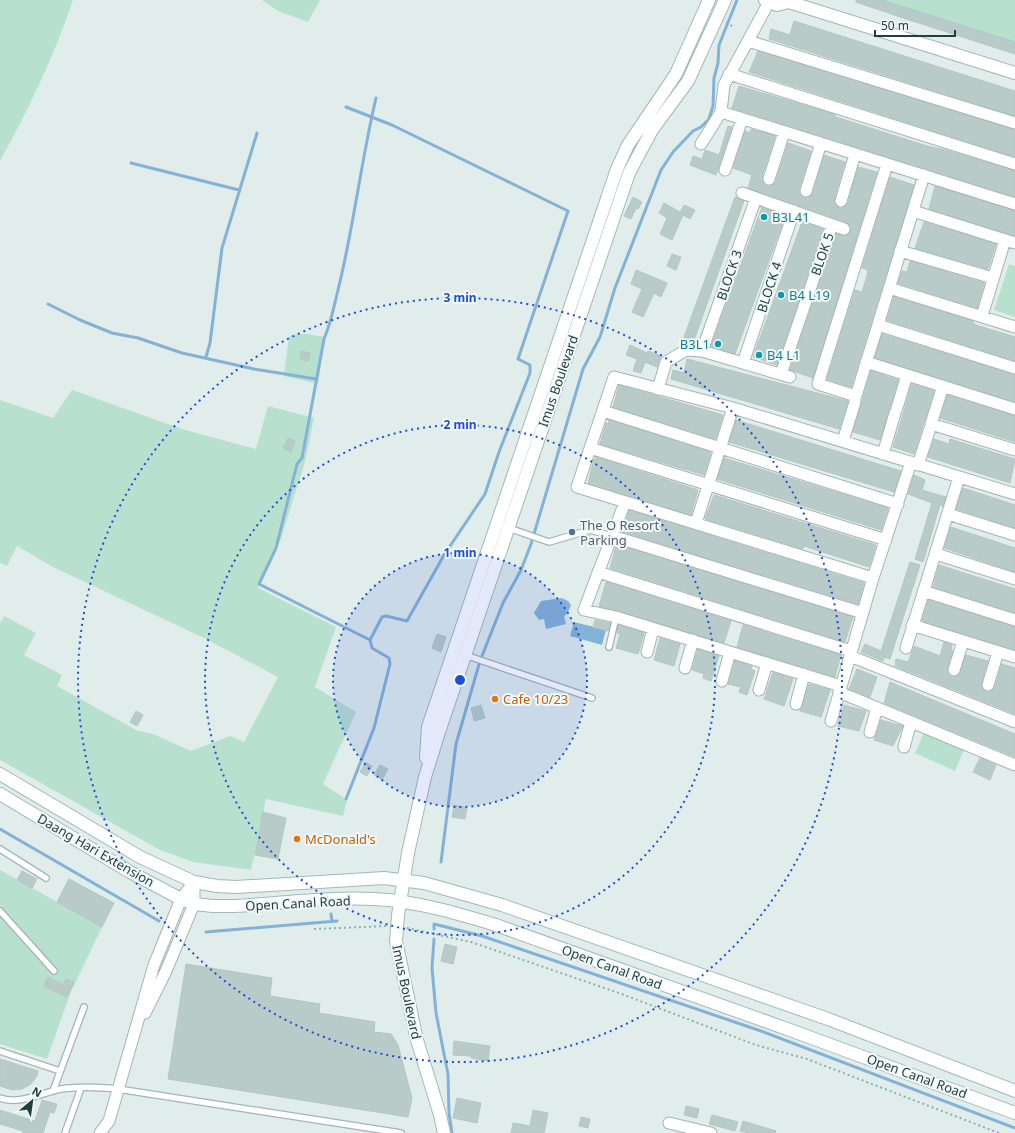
<svg xmlns="http://www.w3.org/2000/svg" width="1015" height="1133" font-family="'Noto Sans',sans-serif">
  <style>
    .green { fill: #b8e0cf }
    .water { fill: #84b2d7 }
    .lines { fill: none; stroke-linecap: round; stroke-linejoin: round }
    .stream { stroke: #84b2d7; stroke-width: 3 }
    .building { fill: #b9cbc8; stroke: #b3c7c5 }
    .service-casing { stroke: #a3b5b4; stroke-width: 8 }
    .minor-casing { stroke: #a3b5b4; stroke-width: 13 }
    .tertiary-casing { stroke: #a3b5b4; stroke-width: 14 }
    .secondary-casing { stroke: #9fbab8; stroke-width: 14 }
    .path { stroke: #7fb4b2; stroke-width: 2; stroke-dasharray: 2 3; stroke-linecap: butt }
    .service { stroke: #fff; stroke-width: 5.5 }
    .minor { stroke: #fff; stroke-width: 11 }
    .tertiary { stroke: #fff; stroke-width: 12 }
    .secondary { stroke: #fff; stroke-width: 12 }
    .ring { fill: none; stroke: #1d4ed8; stroke-width: 2; stroke-dasharray: 2 4 }
    .culture-dot { fill: #0f9aa8; stroke: #f2f9f8; stroke-width: 1.5 }
    .service-dot { fill: #5c6f8a; stroke: #f2f9f8; stroke-width: 1.5 }
    .food-dot { fill: #e8710a; stroke: #f2f9f8; stroke-width: 1.5 }
    .labels { text-anchor: middle; dominant-baseline: central; stroke-width: 4; stroke-linejoin: round; paint-order: stroke }
    .culture-label { font-size: 13px; fill: #0d838f; stroke: #f2f9f8; text-anchor: start }
    .street-label { font-size: 13px; fill: #203f40; stroke: #f2f9f8 }
    .service-label { font-size: 13px; fill: #4e5e75; stroke: #f2f9f8; text-anchor: start }
    .food-label { font-size: 13px; fill: #c56008; stroke: #f2f9f8; text-anchor: start }
    .centre { fill: #1d4ed8; stroke: #f2f9f8; stroke-width: 2 }
    .ring-label { font-size: 12px; text-anchor: middle; font-weight: bold; fill: #1d4ed8; stroke: #f2f9f8; stroke-width: 4; stroke-linejoin: round; paint-order: stroke }
  </style>
  <rect width="100%" height="100%" fill="#e1edeb"/>
  <path class="green" d="M0,0H73C54,56 29,109 0,161Z
    M262,0H320L308,22L278,11Z
    M874,0H1015V45Z
    M1009,264L1015,266V317L994,310Z
    M297,334H307L325,337L318,384L284,376L289,336Z
    M72,390L185,430L256,449L268,406L314,418L305,462L281,539L258,588L336,627L315,687L356,712L323,784L347,800L343,816L266,799L251,870L193,862L160,850L0,760V623L4,616L36,633L24,655L62,675L57,686L138,731L153,734L191,751L230,736L244,742L278,677L204,638L53,567L17,546L7,566L0,563V400L53,418Z
    M924,733L964,750L955,771L915,753Z
    M0,870L102,927L70,994L47,1059L0,1044Z"/>
  <path class="water" d="M562,598L568,601L571,605L569,610L564,617L566,624L546,629L544,619L539,620L534,613L541,601Z
    M574,622L606,630L602,645L570,636Z"/>
  <g class="lines">
    <path class="stream" d="M131,163L239,190
      M48,304L80,320L112,333L138,338L182,353L254,369L316,379
      M206,357L210,343L222,248L257,133
      M370,640L259,584L276,548L297,464L302,458L324,339C331,323 334,306 338,290C354,226 361,161 376,98
      M346,799L374,728L390,664L389,658L372,648L370,640L382,617L386,616L407,621L444,555L485,494L499,452L530,373V365L518,359L568,211L392,125L346,107
      M0,829L159,921
      M441,862L456,744L480,661L503,603L521,570L531,544L583,369L600,337L615,288L661,170L673,152L693,131L701,127L709,119L713,106L714,78L718,63L719,45L737,0
      M331,914L332,921
      M434,929V924L482,936L761,1031L1015,1128
      M206,932L337,921
      M434,939L432,968L436,1013L448,1074L449,1113L452,1133"/>
  </g>
  <path class="building" d="M856,0H882L1015,42V54L900,17L856,2Z
    M794,21L1015,91V116L769,39L771,29L790,35Z
    M758,51L1015,130V157L749,72Z
    M739,86L834,114L836,117L927,146L946,150L1015,171V197L732,108Z
    M728,126L732,127L716,175L690,165L693,156L702,159L705,150L719,155Z
    M751,129L775,136L762,177V181L767,186H771L776,181L788,143L811,151L799,189V193L804,198H808L813,193L824,155L845,162L834,199V203L839,208H843L848,203L858,167L877,172L813,378L790,370L836,234L846,236L850,232L851,227L846,222L748,188L752,175L733,168L745,131L750,133Z
    M890,177L914,185L851,387L827,379L855,290L862,292L867,276L868,270L862,268Z
    M935,186L1015,211V236L929,209Z
    M633,197L642,202L638,209L636,208L631,219L624,216Z
    M735,197L744,201L693,343L683,340Z
    M664,203L680,212L684,205L695,210L690,219L683,215L672,240L660,234L667,218L659,213Z
    M762,207L785,216L735,354L711,346Z
    M802,222L823,229L777,365L753,357Z
    M924,222L996,244L988,269L915,248Z
    M672,254L681,257L676,270L667,266Z
    M910,261L984,283L977,308L898,283L902,271L907,272Z
    M636,270L667,283L661,297L654,293L643,317L632,312L642,289L631,284Z
    M894,297L973,321V323L976,325L1015,337V361L887,320Z
    M882,334L1015,375V402L875,358Z
    M630,345L647,353L648,351L661,356L657,367L645,362L641,373L633,371L637,359L626,355Z
    M301,351L310,353L308,361L300,359Z
    M687,359L848,401L839,429L671,379L673,370L684,373Z
    M871,371L898,380L880,440L853,432Z
    M912,384L934,391L914,454L893,447Z
    M619,385L723,415L716,438L715,439L613,407Z
    M947,395L1015,416V442L940,418Z
    M609,420L711,452L704,475L600,444L606,423L608,424Z
    M736,420L901,471L894,492L729,442Z
    M288,438L295,441L291,452L283,448Z
    M934,439L949,444L950,439L1015,459L1010,483L928,457Z
    M596,457L698,490L691,515L588,483L594,459L596,460Z
    M724,458L888,508L881,530L717,479Z
    M914,475L925,480L922,490L946,497L943,506L940,505L923,562L915,559L932,503L908,494Z
    M963,488L1015,505V528L956,509Z
    M714,495L876,545L869,567L804,546L803,549L705,519Z
    M629,510L864,583L858,604L623,532Z
    M951,527L1015,548V572L944,548Z
    M587,535L598,539L595,547L585,543Z
    M619,545L853,617L845,642L610,568L616,546L619,547Z
    M910,562L920,565L890,659L884,657L883,661L861,652L865,644L881,651Z
    M939,565L1015,589V613L933,587Z
    M606,582L731,621L724,643L599,606Z
    M928,600L1015,627V650L922,621Z
    M595,620L610,623L608,631L593,627Z
    M618,625L644,633L638,654L616,648L620,634L617,633Z
    M743,625L841,655L835,677L737,647Z
    M437,634L446,637L441,652L432,648Z
    M660,638L680,644L674,666L654,660Z
    M944,642L952,645L951,650L953,651L947,671L952,677L959,675L966,655L988,661L981,683L983,689L986,692H990L995,687L1002,664L1015,668V714L895,666L896,659L908,662L914,646L940,656Z
    M698,649L719,656L711,681L703,678L704,674L692,670Z
    M735,661L752,666L751,669L755,671L747,695L739,692L741,687L728,684Z
    M857,669L877,677L870,697L849,689Z
    M773,672L793,679L784,706L764,699Z
    M890,682L1015,734V757L884,703Z
    M809,684L830,690L821,717L800,711Z
    M481,705L485,718L474,721L471,708Z
    M844,705L866,711L859,731L838,726Z
    M136,711L143,715L137,726L130,722Z
    M881,720L903,726L893,746L874,740Z
    M980,758L996,765L990,780L973,772Z
    M365,762L372,766L367,776L360,772Z
    M380,765L388,769L382,780L374,775Z
    M454,805L467,808L465,819L452,817Z
    M263,812L286,818L278,859L255,855Z
    M22,871L37,879L32,888L17,880Z
    M69,879L114,903L102,927L57,902Z
    M445,944L457,947L453,964L441,961Z
    M186,964L272,978L270,996L320,1004L319,1013L375,1022L374,1032L391,1034L398,1045L412,1098L408,1117L168,1079Z
    M48,977L63,985L66,979L74,982L67,997L44,986Z
    M454,1041L490,1046L488,1061L471,1058V1056L453,1055Z
    M0,1059L38,1071L37,1076L31,1084L22,1089L12,1090L0,1086Z
    M457,1098L481,1103L477,1123L453,1118Z
    M42,1100L57,1104L54,1113L50,1112L43,1133H23V1131L0,1124V1110L35,1121Z
    M686,1106L699,1109L697,1118L684,1115Z
    M533,1110L548,1113L544,1133H511L513,1123L530,1126Z
    M712,1115L738,1122L735,1131L709,1124Z
    M581,1117L590,1119L588,1128L579,1126Z
    M743,1121L776,1131L775,1133H749L740,1131Z"/>
  <g class="lines">
    <defs>
      <path id="service" d="M497,524L549,542L590,530L612,536
        M609,647L616,617
        M465,655L592,698
        M0,849L46,878
        M0,911L54,971
        M0,1051L60,1071
        M53,1091L84,1007
        M0,1098C21,1105 40,1093 61,1089C80,1086 99,1087 118,1089L401,1133
        M65,1133L81,1088"/>
      <path id="minor" d="M748,41L1015,123
        M729,74L1015,164
        M721,112L1015,204
        M701,144L721,112L724,85L769,2
        M887,164L818,384L856,396L924,175
        M725,170L742,119
        M769,179L784,132
        M806,191L821,143
        M742,193L844,229
        M841,201L855,154
        M913,211L1015,243
        M900,251L993,278
        M889,288L1015,327
        M982,316L1005,240
        M878,325L1015,368
        M702,351L756,198
        M866,362L1015,409
        M743,363L794,211
        M781,374L832,225
        M943,386L931,424L1015,450
        M658,389L666,362L686,350L702,351L790,377
        M897,408L907,375
        M603,411L898,504
        M843,441L855,402
        M590,448L886,540
        M883,454L895,413
        M918,465L930,428
        M625,502L584,610L616,617L841,686
        M948,514L1015,535
        M696,523L733,408
        M612,536L863,613
        M936,554L1015,579
        M598,572L851,651
        M873,578L577,487L614,377L733,408L1015,494
        M923,591L1015,620
        M912,625L1015,657
        M906,648L959,477
        M647,652L653,629
        M850,656L1015,722
        M685,668L693,640
        M954,670L963,641
        M722,681L730,652
        M988,685L998,652
        M759,690L767,663
        M839,692L1015,765
        M796,704L804,674
        M831,721L873,578L911,462
        M870,732L877,708
        M904,747L911,722
        M145,1013L166,971L194,904V882
        M669,1123L711,1133
        M100,1133L109,1121L154,965L181,899L194,882"/>
      <path id="tertiary" d="M765,0L777,5L789,2L1015,73"/>
      <path id="secondary" d="M426,758L428,727L617,169L628,145L676,74L709,0
        M0,774L140,857L194,882L217,886L236,887L384,878L424,883L502,905L828,1019L1015,1091
        M0,794L130,872L181,899L194,904L213,906H235C281,903 328,897 374,899C416,901 456,913 496,925L790,1030L1015,1113
        M444,1133L440,1115L417,1040L396,941L398,915L408,853L425,777L439,732L629,173L652,130L688,81L725,0"/>
    </defs>
    <use href="#service" class="service-casing"/>
    <use href="#minor" class="minor-casing"/>
    <use href="#tertiary" class="tertiary-casing"/>
    <use href="#secondary" class="secondary-casing"/>
    <path class="path" d="M726,23L732,26
      M407,928L471,942L619,993L756,1045L807,1059L999,1133
      M314,929L387,926"/>
    <use href="#service" class="service"/>
    <use href="#minor" class="minor"/>
    <use href="#tertiary" class="tertiary"/>
    <use href="#secondary" class="secondary"/>
  </g>
  <circle cx="460" cy="680" r="127" fill="#1d4ed8" fill-opacity=".12"/>
  <g class="ring">
    <circle cx="460" cy="680" r="127"/>
    <circle cx="460" cy="680" r="255"/>
    <circle cx="460" cy="680" r="382"/>
  </g>
  <g class="culture-dot">
    <circle cx="764" cy="217" r="4"/>
    <circle cx="781" cy="295" r="4"/>
    <circle cx="718" cy="344" r="4"/>
    <circle cx="759" cy="355" r="4"/>
  </g>
  <circle class="service-dot" cx="572" cy="532" r="4"/>
  <g class="food-dot">
    <circle cx="495" cy="699" r="4"/>
    <circle cx="297" cy="839" r="4"/>
  </g>
  <g class="labels">
    <g class="culture-label">
      <text x="772" y="217">B3L41</text>
      <text x="789" y="295">B4 L19</text>
      <text x="710" y="344" text-anchor="end">B3L1</text>
      <text x="767" y="355">B4 L1</text>
    </g>
    <g class="street-label">
      <text transform="translate(822 254) rotate(-71)">BLOK 5</text>
      <text transform="translate(729 275) rotate(-71)">BLOCK 3</text>
      <text transform="translate(769 287) rotate(-72)">BLOCK 4</text>
      <text transform="translate(558 381) rotate(-71)">Imus Boulevard</text>
      <text transform="translate(96 850) rotate(30)">Daang Hari Extension</text>
      <text transform="translate(298 903) rotate(-3)">Open Canal Road</text>
      <text transform="translate(612 967) rotate(20)">Open Canal Road</text>
      <text transform="translate(407 992) rotate(78)">Imus Boulevard</text>
      <text transform="translate(917 1076) rotate(20)">Open Canal Road</text>
    </g>
    <g class="service-label">
      <text x="580" y="525">The O Resort<tspan x="580" dy="15">Parking</tspan></text>
    </g>
    <g class="food-label">
      <text x="503" y="699">Cafe 10/23</text>
      <text x="305" y="839">McDonald's</text>
    </g>
  </g>
  <circle cx="460" cy="680" r="6" class="centre"/>
  <g class="ring-label">
    <text x="460" y="302">3 min</text>
    <text x="460" y="429">2 min</text>
    <text x="460" y="557">1 min</text>
  </g>
  <g transform="translate(32 1101) rotate(29)" stroke="#f2f9f8" stroke-width="3" paint-order="stroke">
  <path d="M0-3L7 15L0 10L-7 15Z" fill="#203f40"/>
  <text y="-6" font-size="11" font-weight="bold" text-anchor="middle" fill="#203f40">N</text>
  </g>
  <path d="M875 30v6h80v-6" fill="none" stroke="#203f40" stroke-width="2"/>
  <text x="881" y="30" font-size="12" fill="#203f40" stroke="#f2f9f8" stroke-width="3" paint-order="stroke">50 m</text>
</svg>
